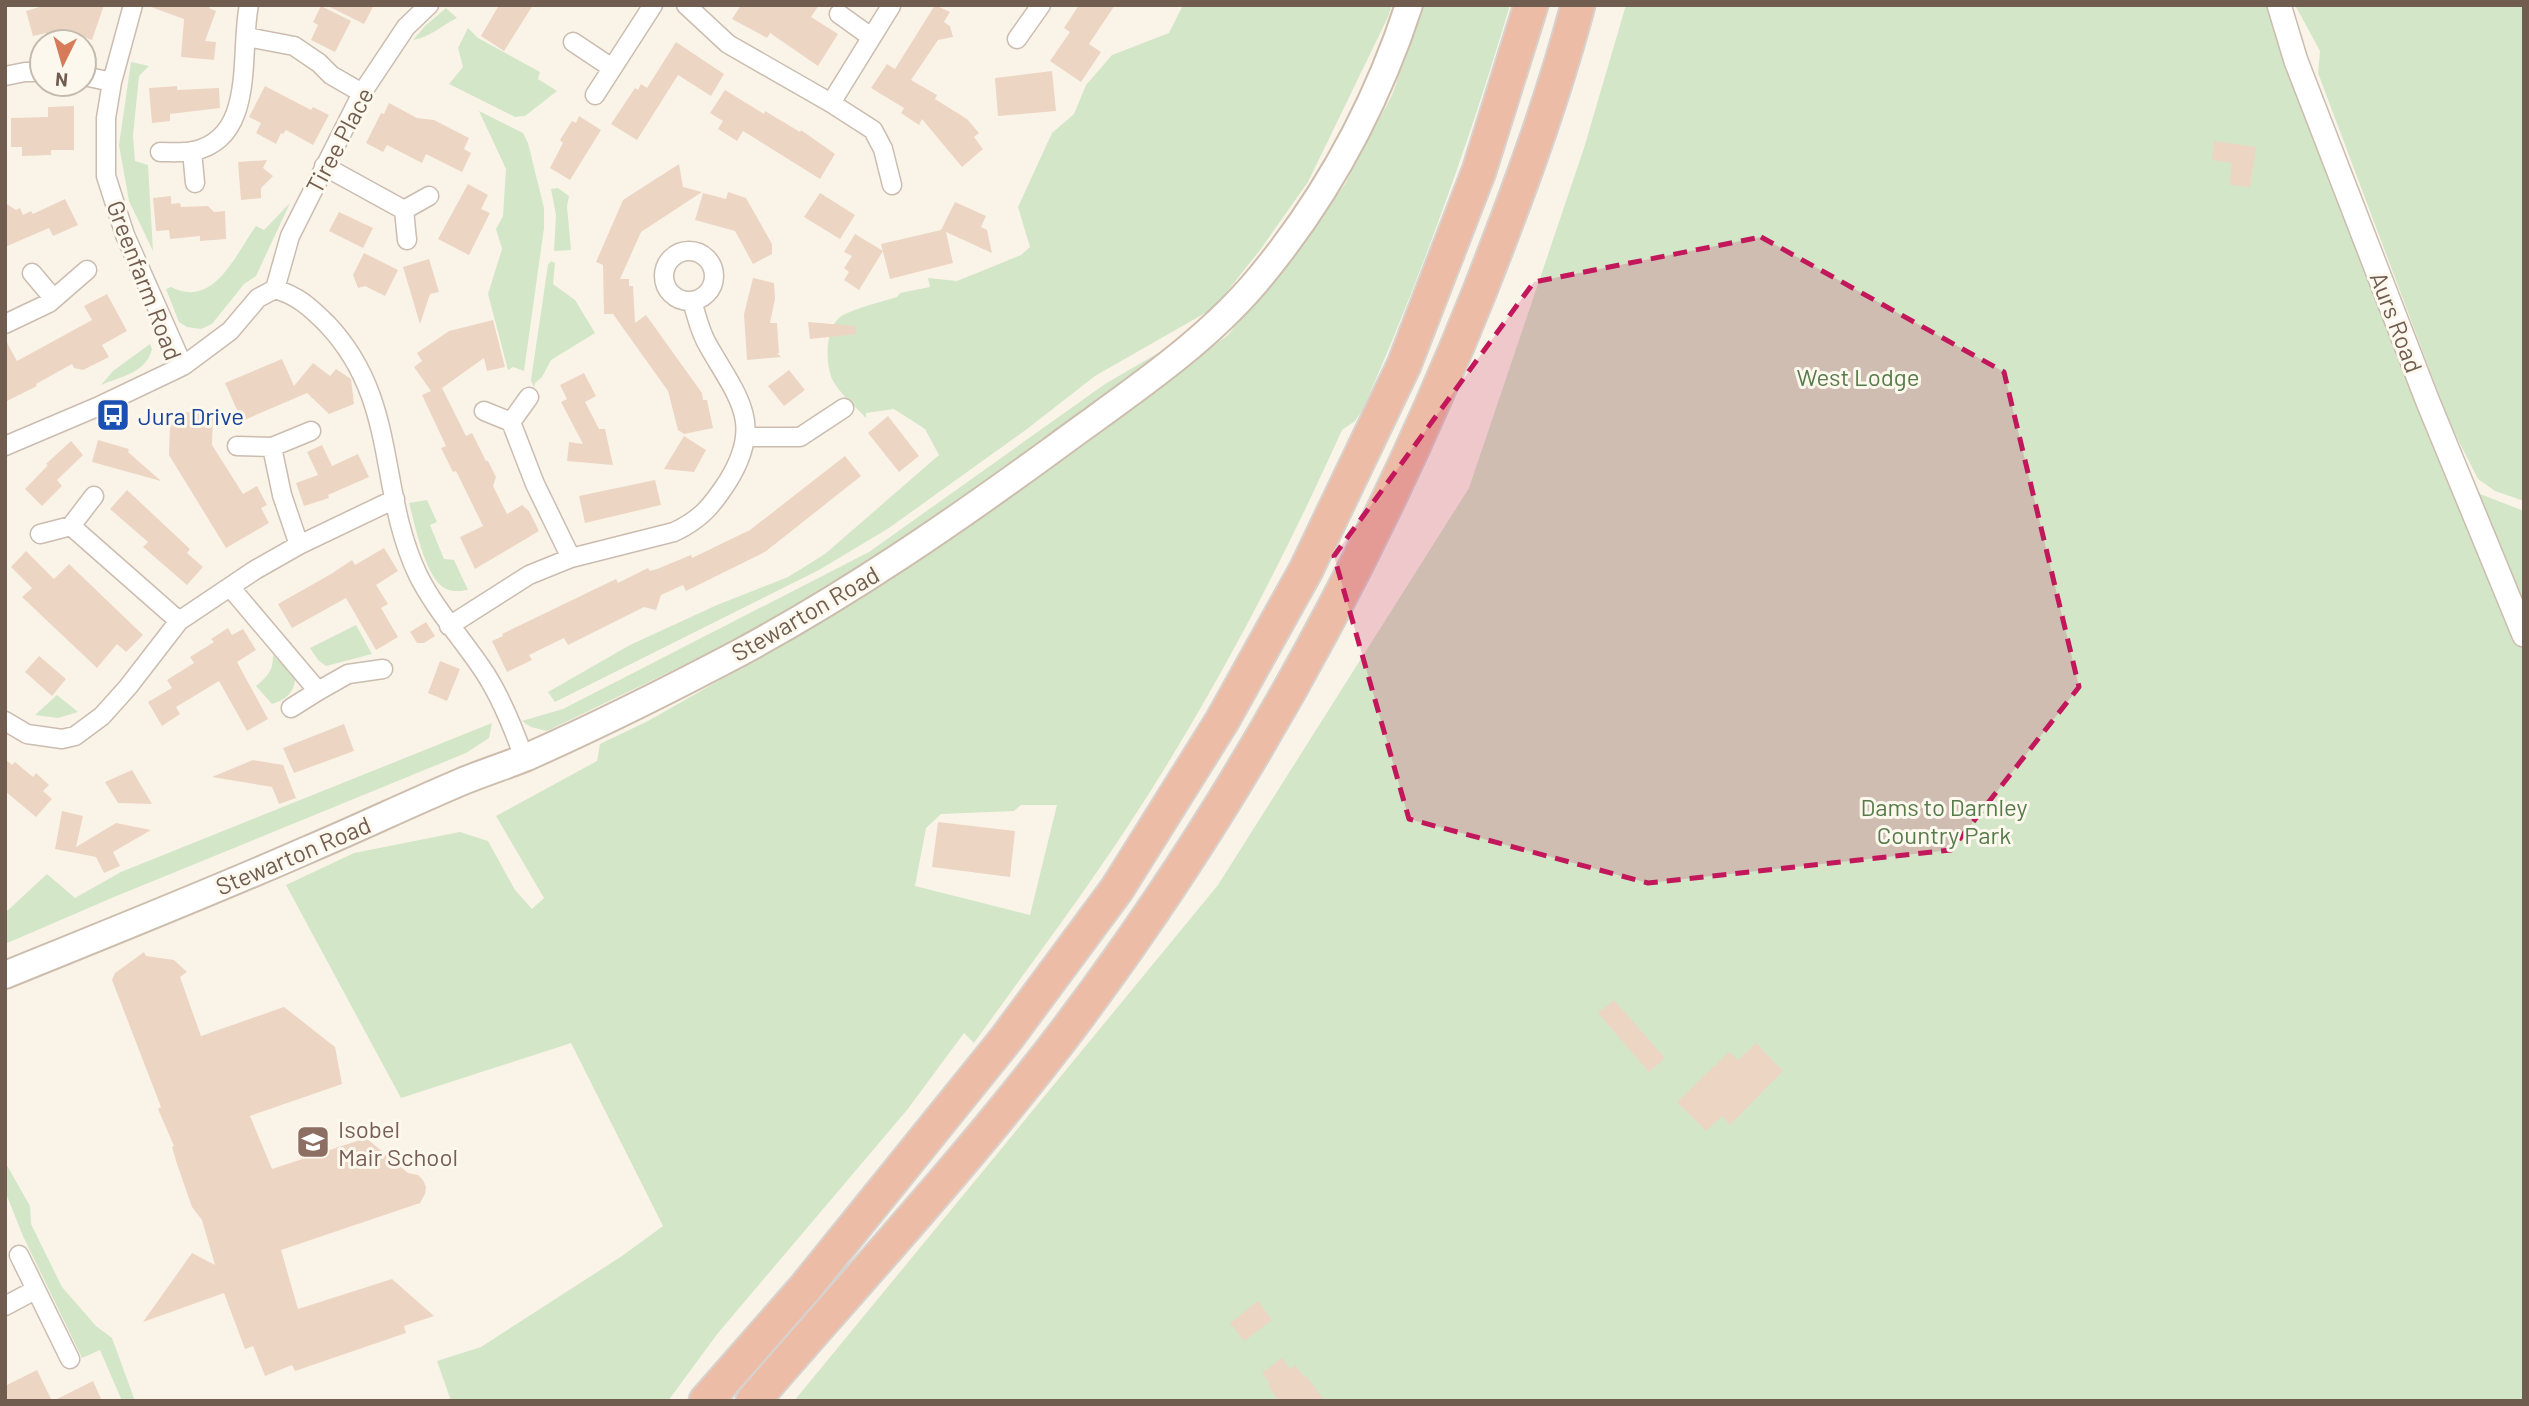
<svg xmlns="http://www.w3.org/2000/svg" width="2529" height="1406" font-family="Barlow,sans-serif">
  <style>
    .green { fill: #d3e6c8; fill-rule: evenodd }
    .building { fill: #edd5c3 }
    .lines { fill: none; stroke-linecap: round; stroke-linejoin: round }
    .minor-casing { stroke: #cbbcaf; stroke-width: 21 }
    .tertiary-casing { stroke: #cbbcaf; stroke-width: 26 }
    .secondary-casing { stroke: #cdbdad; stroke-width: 30 }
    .motorway-casing { stroke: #d7d2ce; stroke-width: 37 }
    .minor { stroke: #fff; stroke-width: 18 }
    .tertiary { stroke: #fff; stroke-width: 23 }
    .secondary { stroke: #fff; stroke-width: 26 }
    .motorway { stroke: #edbca6; stroke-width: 33 }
    .marked { fill: #c2185b; fill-opacity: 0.2; stroke: #c2185b; stroke-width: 5; stroke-dasharray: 14 9; stroke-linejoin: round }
    .labels { text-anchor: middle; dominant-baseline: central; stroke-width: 6; stroke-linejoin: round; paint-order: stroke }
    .street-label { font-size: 24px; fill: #715d4f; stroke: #fdf8ee }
    .park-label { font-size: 24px; fill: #577b4b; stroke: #fdf8ee }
    .transit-label { font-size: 24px; fill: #164399; stroke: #fdf8ee; text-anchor: start }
    .education-label { font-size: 24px; fill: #785e54; stroke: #fdf8ee; text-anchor: start }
  </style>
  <rect width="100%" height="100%" fill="#faf4e8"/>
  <path class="green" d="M1183,5H1392L1388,17L1308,182L1260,250L1214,308L1095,376L1027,429L889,528L819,570L555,702L548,692L630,645L717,605L788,577L825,554L939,455L925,429L894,409L866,413V418C855,406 841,395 833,381C825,365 825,330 839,318C847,310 885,301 897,297L900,293L930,287L928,278L957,281L1021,255L1030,247L1018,207L1052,133L1074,114L1086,85L1112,55L1169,33Z
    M1425,5H1510C1469,143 1421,277 1363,409L1355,421L1342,430C1274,581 1195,730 1101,866C1060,926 1016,984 974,1043L964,1033L907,1110L718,1333L668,1401H446L450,1398L437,1361L481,1347L622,1256L663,1226L571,1043L401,1098L286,885L354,853L460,832L488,841L515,890L532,909L544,898L496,816L597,761L600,744L648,721L757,659L919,561L1228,335L1297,253L1345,184L1392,95ZM1021,805H1057L1030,915L915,886L926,828L941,814L1014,811Z
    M1626,5H2284L2428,402L2480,494L2524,511V1401H794L1218,885L1469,488L1584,148Z
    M2295,5H2524V501L2495,491L2478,479L2450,424L2318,73L2320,51Z
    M446,8L457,18C443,25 428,38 413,40L425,26Z
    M468,28L478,38L540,72L538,79L557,91L525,116L515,117L449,84L463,67L458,48Z
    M131,62L149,66L139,76L133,136L135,161L148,165L153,251L129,201L119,145Z
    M479,111L523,133L528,143L544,208V228L524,371L513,367L508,370L488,294L502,249L496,229L503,216L506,169Z
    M558,188L569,196L567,206L571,250L554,251L556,215L551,189Z
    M290,203L256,276L244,284L212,324L201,329L187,327L179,322L166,289L171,287C214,309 235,255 256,226L264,230Z
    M551,261L555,263L553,284L575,300L595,333L551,360L542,377L535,383L534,388L531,380L548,265Z
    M1189,335L896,548L744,636L547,731L531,727L522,721L563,709L869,552L1105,384Z
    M150,344L152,349C146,373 122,376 101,385L113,371Z
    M427,500L437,522L430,525L444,559L454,560L468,590C460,591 453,592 446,589C425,579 415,524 409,503Z
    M356,625L372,654L326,666L318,660L310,648Z
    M273,655L295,676C296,691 286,700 272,704L256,686C268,676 273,671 273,655Z
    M57,695L78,712L58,718L35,715Z
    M492,723L489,738L466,753L114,897L5,944V913L47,874L75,898L121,872Z
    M5,1162L30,1206L31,1224L62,1287L96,1326L112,1338L135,1401H122L100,1350L82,1358L23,1236L5,1191Z"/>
  <path class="building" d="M46,5H104L92,40L68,32L47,38L46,33L33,36L26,11Z
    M152,5H210L209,8L216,11L205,41L216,42L214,60L181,57L184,19L151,7Z
    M326,5H374L364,24Z
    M499,5H533L504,51L481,36Z
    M741,5H819L811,17L838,34L818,66L770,33L767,38L732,19Z
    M935,5L950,12L944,22L950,26L953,37L938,40L911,80L937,95L935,99L967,119L979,133L974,137L983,149L962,167L922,119L919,125L901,113L904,108L871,88L887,64L895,69Z
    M1079,5H1115L1089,44L1101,52L1081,82L1050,61L1070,32L1064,28Z
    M321,6L351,21L335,52L311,40L318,25L313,22Z
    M676,42L724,74L711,96L678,75L637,140L611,124L635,88L638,90L641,84L647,88Z
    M1052,71L1056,111L998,116L995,78Z
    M177,86V90L219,88L220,108L170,114V121L152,123L149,88Z
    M265,86L311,110L313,107L329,115L313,145L286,130L283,134L281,133L276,144L256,133L261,123L249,117Z
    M725,90L764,114L765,111L800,132L801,130L835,154L820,179L743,131L737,141L718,129L723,121L710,113Z
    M389,103L417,118L434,120L469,138L464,149L471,153L462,172L426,154L422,163L387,145L383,152L366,143L381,113L384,114Z
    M74,106V150H51V155L22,156V147H11V118L48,117V107Z
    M579,116L601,130L570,180L550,168L563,143L560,140L572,121L576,123Z
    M2214,141L2256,147L2250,187L2229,185L2232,163L2212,160Z
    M267,160L263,168L273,176L261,188V198L241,200L238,162Z
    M679,164L683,187L702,192L641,232L620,279H629V286H633L635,323L646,315L702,393L703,400H707L713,428L684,434L678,430L668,391L613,314H604L603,265L596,262L623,200Z
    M468,184L488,195L481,209L490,213L469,255L438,239Z
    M728,192L746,198L772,244V254L753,264L735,231L695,220L703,193L726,199Z
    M820,193L855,215L840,239L804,217Z
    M171,196V204L180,203L181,207L208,206L214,212L225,211L226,239L200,241V236L170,239L169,230L156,231L153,198Z
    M65,199L78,225L53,236L49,228L5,247V203L16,210L20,208L23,215L31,211L33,214Z
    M955,202L986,216L981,227L987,230L992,253L946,232L953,263L890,279L881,244L941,230Z
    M339,212L373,228L363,248L329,231Z
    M855,234L883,251L859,290L844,280L849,272L844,268L852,256L844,252Z
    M364,253L398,270L385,296L365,286L358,288L353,275Z
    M429,259L439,292L430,294L420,324L403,267Z
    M753,278L774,283L775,299L770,323H777L779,353H777L781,357L747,360L744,314Z
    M107,294L127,331L102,345L109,357L83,370L74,368L72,364L36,384L37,386L5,402V339L17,361L92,320L84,306Z
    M493,320L505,367L487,371L484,358L442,388L466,436L472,433L486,461H488L496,477L493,486L507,514L522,505L529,511L539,531L475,569L460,537L483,526L456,471L453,472L441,448L446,446L422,395L431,391L414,367L422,361L417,353L449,331Z
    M808,322L856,326V334L810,339Z
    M282,359L294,386L313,363L330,376L336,369L351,379L354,404L329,414L307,393L242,421L225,383Z
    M789,370L805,390L784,406L768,386Z
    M584,373L596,396L585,402L599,429H605L613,465L567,461L569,442L583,444L561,402L567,399L560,385Z
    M181,412L213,413L212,445L243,494L257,486L267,505L261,508L269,523L226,548L169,455L170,423L181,424Z
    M888,416L919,456L899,472L868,433Z
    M684,436L706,450L694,472L664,469Z
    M98,440L129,449L128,452L161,481L92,462Z
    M71,441L83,455L57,480L62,486L42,506L25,489L48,465L46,464Z
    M322,445L332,466L358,454L369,477L328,495L329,498L304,506L296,483L318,475L307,452Z
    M845,456L861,476L765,552L686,591L683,585L661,595L656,610L644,607L568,645L564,638L529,655L532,660L507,672L492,641L503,636L502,634L616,579L618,583L648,568L650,571L657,569L691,555L692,558L750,530Z
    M655,480L661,505L585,523L579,496Z
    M127,490L190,549L187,553L203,567L187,585L143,547L148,542L110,509Z
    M384,548L398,571L376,585L388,604L381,608L398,637L376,650L346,598L292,628L278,604L331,574L352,560L355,565Z
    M26,551L54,579L69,564L143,635L126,652L117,644L97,668L22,597L32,588L11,567Z
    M426,622L435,636L424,643H417L410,632Z
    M228,628L232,635L243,629L256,650L237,662L268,719L247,731L219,681L176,707L180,714L162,726L148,702L172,688L167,680L194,663L190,657L214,642L211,639Z
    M39,656L66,679L52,696L25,672Z
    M440,661L460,669L447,701L428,693Z
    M344,724L354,751L294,773L283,748Z
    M5,759L12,765L15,762L33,777L36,773L49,785L43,791L52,799L36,817L5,791Z
    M253,760L283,765L296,798L279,804L272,787L212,777Z
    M132,770L152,804L118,803L105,782Z
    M62,811L83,816L76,847L116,823L151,830L113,852L120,866L104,873L96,857L55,849Z
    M938,822L1015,831L1010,877L932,867Z
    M144,952L146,956L174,960L187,972L180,977L201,1036L284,1007L335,1047L342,1084L250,1116L272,1169L366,1138L408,1173L418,1175L423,1180L426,1187L425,1194L420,1203L281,1250L298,1309L392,1279L434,1316L404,1326L406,1333L295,1371L292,1365L265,1376L253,1346L245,1349L224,1293L143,1322L192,1253L215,1265L202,1220L192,1207L177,1164L172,1147L174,1146L158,1109L161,1107L112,980L115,973Z
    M1614,1000L1665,1058L1649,1072L1598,1013Z
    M1756,1043L1783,1071L1730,1125L1722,1116L1706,1131L1677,1102L1729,1052L1738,1060Z
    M1258,1301L1272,1320L1244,1341L1230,1323Z
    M1282,1358L1290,1369L1295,1365L1304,1377L1306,1376L1325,1401H1279L1268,1386L1270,1384L1262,1373Z
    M37,1370L52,1401H5V1386Z
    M93,1381L102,1401H53Z"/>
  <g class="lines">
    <defs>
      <path id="minor" d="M686,5L728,44L831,103L873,130L883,149L892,185
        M839,14L871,37
        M247,37L294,46L319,63L331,75L362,93
        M1017,39L1041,5
        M573,42L612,68
        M5,76L25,72H42
        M84,76L112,82
        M595,95L653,5
        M831,103L891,6
        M192,151L195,183
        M160,152C171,152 183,153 193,151C257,138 239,52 249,5
        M324,166L404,210L407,240
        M404,210L429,196
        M664 276a25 25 0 1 1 50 0a25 25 0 1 1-50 0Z
        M32,273L54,299
        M275,289L290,236L362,93L406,27L429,5
        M5,324L49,303L87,270
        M183,366L230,331L258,298L275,289C298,296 310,307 327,324C399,400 377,489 418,575C435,609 460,636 481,667C500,694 513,727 524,758
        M529,397L511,422L535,484L571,558
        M484,411L511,422
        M745,437H800L844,408
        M5,446L97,407L183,366L125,235L106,176V118L112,82L133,5
        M237,446L272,447
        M71,526L94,496
        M40,534L71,526L179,621
        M299,545L282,495L272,447L311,431
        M230,587L318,691L348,674L383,669
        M449,626L529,575L571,558L674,532C700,520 712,506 728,481C764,423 738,398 709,347C700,333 697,317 692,301
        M291,708L318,691
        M5,721L27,734L62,739L75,736L102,716L128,687L179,621L255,570L299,545L395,499
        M19,1255L70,1359
        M5,1306L35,1290"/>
      <path id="tertiary" d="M2279,5L2296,61L2428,402L2524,635"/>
      <path id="secondary" d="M5,975C106,934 207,894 307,850C359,828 409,804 461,782C482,773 505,766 527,757C599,725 671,689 741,652C850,593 952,523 1052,450C1122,398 1199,349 1256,282C1324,201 1376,106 1409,5"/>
      <path id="motorway" d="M706,1401L805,1288L1006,1039L1117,889L1222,721L1306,570L1404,365L1479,171L1531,5
        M753,1401C861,1276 973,1155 1072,1024C1240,800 1375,553 1479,293C1516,199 1552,103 1578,5"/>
    </defs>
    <use href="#minor" class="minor-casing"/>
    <use href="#tertiary" class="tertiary-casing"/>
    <use href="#secondary" class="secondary-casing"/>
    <use href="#motorway" class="motorway-casing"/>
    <use href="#minor" class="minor"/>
    <use href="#tertiary" class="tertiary"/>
    <use href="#secondary" class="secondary"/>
    <use href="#motorway" class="motorway"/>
  </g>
  <path class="marked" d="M1761,237L2004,372L2079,687L1951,850L1648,883L1409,819L1334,556L1534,282Z"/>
  <defs>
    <symbol id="bus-square" viewBox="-11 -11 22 22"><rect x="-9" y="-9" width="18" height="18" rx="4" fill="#1a4fb4" stroke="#fdf8ee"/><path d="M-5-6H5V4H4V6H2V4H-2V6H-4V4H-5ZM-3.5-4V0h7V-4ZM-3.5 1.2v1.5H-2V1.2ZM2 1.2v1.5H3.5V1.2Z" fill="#fff"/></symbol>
    <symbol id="school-square" viewBox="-11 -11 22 22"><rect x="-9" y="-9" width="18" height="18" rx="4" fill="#8d6e63" stroke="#fdf8ee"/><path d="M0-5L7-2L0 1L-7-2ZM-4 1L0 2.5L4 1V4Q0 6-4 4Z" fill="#fff"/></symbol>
  </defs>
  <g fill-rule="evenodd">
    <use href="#bus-square" x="94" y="396" width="38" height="38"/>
    <use href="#school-square" x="294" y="1123" width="38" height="38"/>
  </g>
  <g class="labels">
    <g class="street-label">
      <text transform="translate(339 140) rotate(-62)">Tiree Place</text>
      <text transform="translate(145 280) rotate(69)">Greenfarm Road</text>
      <text transform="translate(2397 322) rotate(69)">Aurs Road</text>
      <text transform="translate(805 613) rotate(-30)">Stewarton Road</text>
      <text transform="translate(293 855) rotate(-23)">Stewarton Road</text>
    </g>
    <g class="park-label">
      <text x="1858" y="376">West Lodge</text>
      <text x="1944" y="806">Dams to Darnley<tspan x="1944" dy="28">Country Park</tspan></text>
    </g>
    <g class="transit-label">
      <text x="138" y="415">Jura Drive</text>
    </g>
    <g class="education-label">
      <text x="338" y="1128">Isobel<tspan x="338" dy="28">Mair School</tspan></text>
    </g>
  </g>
  <rect width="2529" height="1406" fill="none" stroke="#715d4f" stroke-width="14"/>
  <g transform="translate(63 63) rotate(185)"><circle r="33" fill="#fdf8ee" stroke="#c5baae" stroke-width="2"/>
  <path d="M0-5L12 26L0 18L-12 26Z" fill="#d77c5b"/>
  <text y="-10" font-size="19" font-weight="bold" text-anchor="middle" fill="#715d4f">N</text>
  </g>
</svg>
